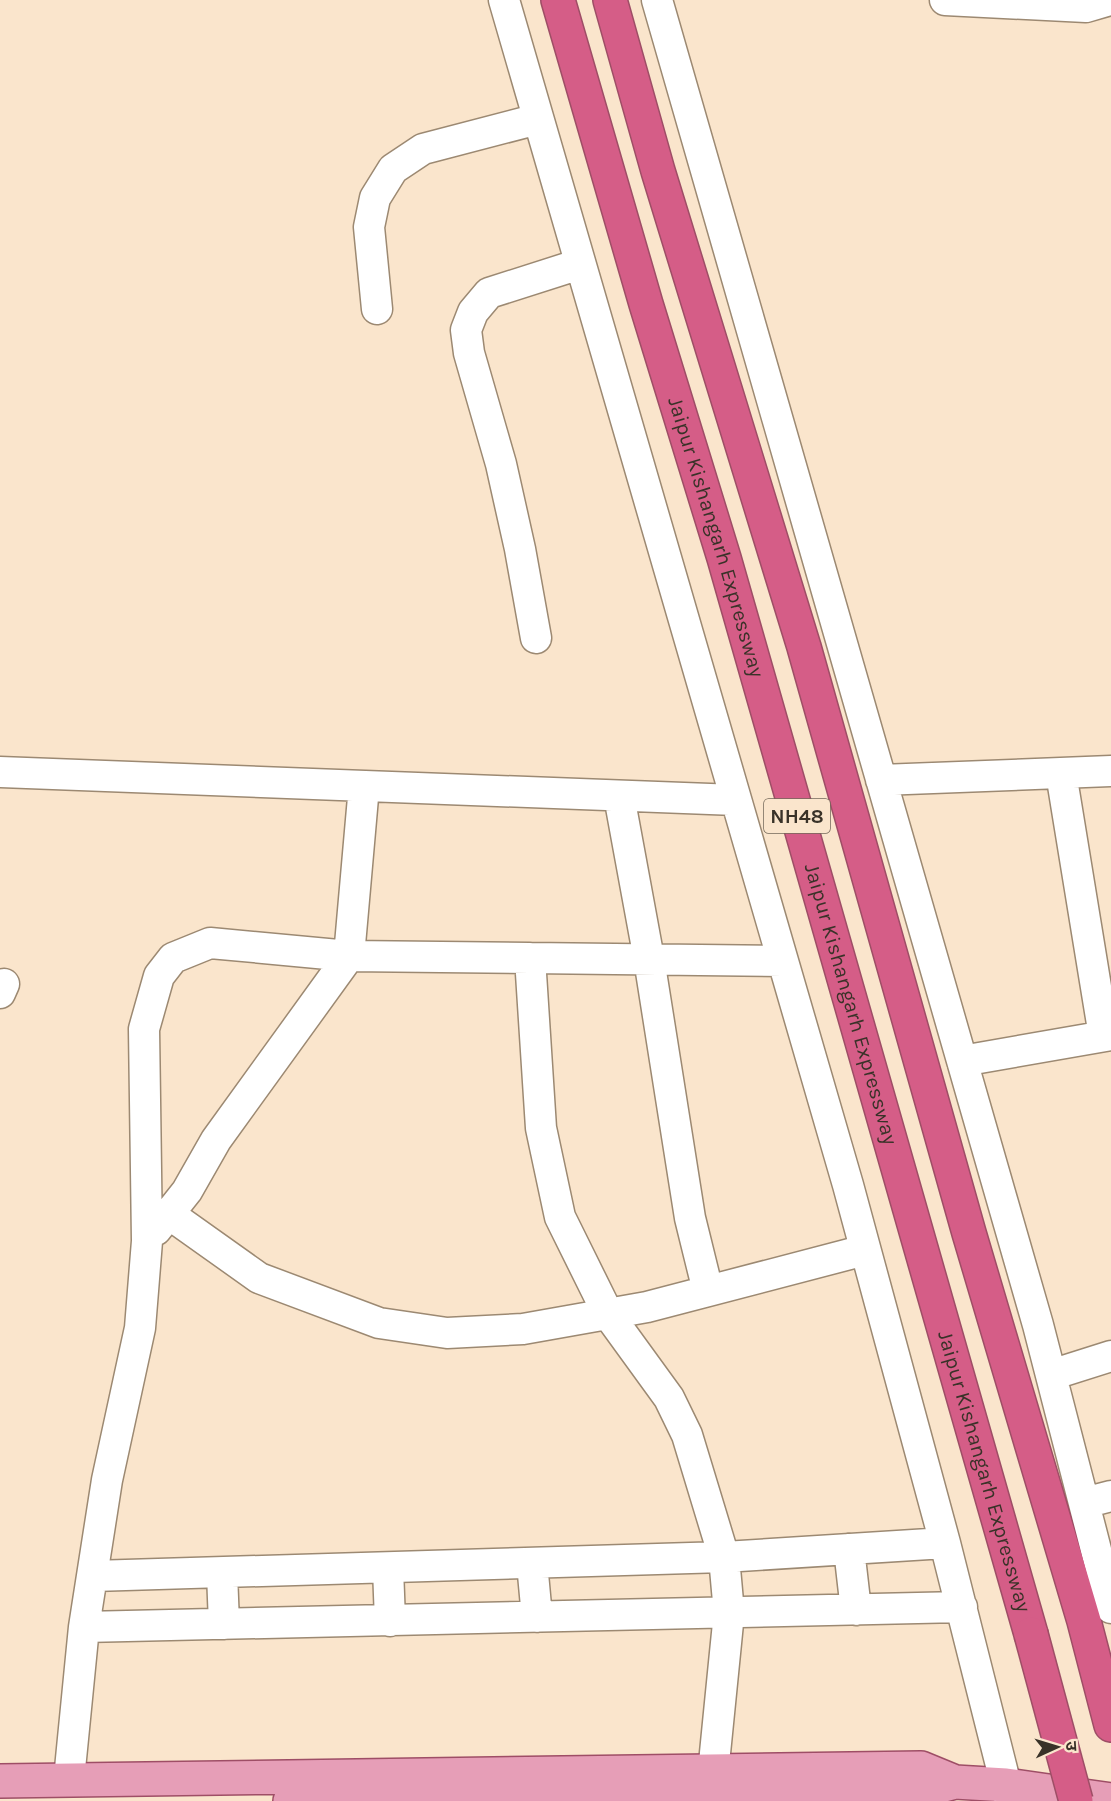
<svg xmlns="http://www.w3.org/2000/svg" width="1111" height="1801" font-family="Karla,'Noto Sans Devanagari',sans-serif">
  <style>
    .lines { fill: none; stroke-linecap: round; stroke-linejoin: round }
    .minor-casing { stroke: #9c8972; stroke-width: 33 }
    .major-casing { stroke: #9e4e66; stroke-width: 36 }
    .highway-casing { stroke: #9e4e66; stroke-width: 36 }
    .minor { stroke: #fff; stroke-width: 30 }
    .major { stroke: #e69eb7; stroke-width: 33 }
    .highway { stroke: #d55d87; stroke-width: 33 }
    .highway-bridge-casing { stroke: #9e4e66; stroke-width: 36; stroke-linecap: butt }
    .highway-bridge { stroke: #d55d87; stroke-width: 33 }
    .labels { text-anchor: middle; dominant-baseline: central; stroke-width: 6; stroke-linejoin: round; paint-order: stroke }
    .shield { fill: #fae5cc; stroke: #736859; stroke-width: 1.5 }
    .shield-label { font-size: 20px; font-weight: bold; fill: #393228 }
    .street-label { font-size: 21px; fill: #393228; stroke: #fae5cc }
  </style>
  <rect width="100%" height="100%" fill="#fae5cc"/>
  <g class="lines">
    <defs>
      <path id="minor" d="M504,0L848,1185L945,1543L1010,1801
        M657,0L1038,1325L1111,1608
        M945,0L1086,7L1110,0
        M377,309L369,227L375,198L393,169L423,149L538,119
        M536,638L520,549L501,464L469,353L466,330L473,312L489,293L580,264
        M0,772L736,800
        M1061,773L1104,1036
        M881,780L1111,771
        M619,796L649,959L690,1218L708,1291
        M530,958L541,1128L560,1217L608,1314L669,1398L687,1435L724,1557L729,1613L713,1773
        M0,993L4,984
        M962,1061L1111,1035
        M169,1214L259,1278L379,1323L447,1333L523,1329L647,1307L865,1250
        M156,1230L187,1191L216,1140L349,956L364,786
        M1051,1375L1111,1356
        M1084,1503L1111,1496
        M849,1549L856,1610
        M532,1563L537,1617
        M388,1568L390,1621
        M222,1573L224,1624
        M93,1576L724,1557L945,1543
        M84,1627L962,1607
        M69,1779L84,1627L107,1480L140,1328L147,1241L144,1029L159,976L173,958L210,943L349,956L782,961"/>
      <path id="major" d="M0,1781L921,1768L955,1782L1006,1785L1111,1800
        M290,1801H588
        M599,1801L918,1792L955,1782"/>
      <g id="highway">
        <path id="s1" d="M558,0L646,304L724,558L1031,1634"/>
        <path d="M610,0L658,171L804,647L969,1233L1084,1621L1111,1725"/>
      </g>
    </defs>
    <use href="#minor" class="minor-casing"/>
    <use href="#major" class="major-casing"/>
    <use href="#highway" class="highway-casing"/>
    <use href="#minor" class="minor"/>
    <use href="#major" class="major"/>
    <use href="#highway" class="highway"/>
    <defs>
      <path id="highway-bridge" d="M1031,1634L1076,1801"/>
    </defs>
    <use href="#highway-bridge" class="highway-bridge-casing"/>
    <use href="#highway-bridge" class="highway-bridge"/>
  </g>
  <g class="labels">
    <rect class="shield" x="764" y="799" width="66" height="34" rx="4.5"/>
    <g class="shield-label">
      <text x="797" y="816">NH48</text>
    </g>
    <g class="street-label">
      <text stroke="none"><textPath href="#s1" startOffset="560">Jaipur Kishangarh Expressway</textPath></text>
      <text stroke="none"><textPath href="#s1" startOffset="1046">Jaipur Kishangarh Expressway</textPath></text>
      <text stroke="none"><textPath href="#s1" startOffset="1532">Jaipur Kishangarh Expressway</textPath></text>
    </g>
  </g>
  <g transform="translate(1057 1747) rotate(86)" stroke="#fae5cc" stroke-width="4.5" paint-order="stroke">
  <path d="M0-4.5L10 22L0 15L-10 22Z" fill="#393228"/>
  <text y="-9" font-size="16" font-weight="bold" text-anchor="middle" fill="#393228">उ</text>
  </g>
</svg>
